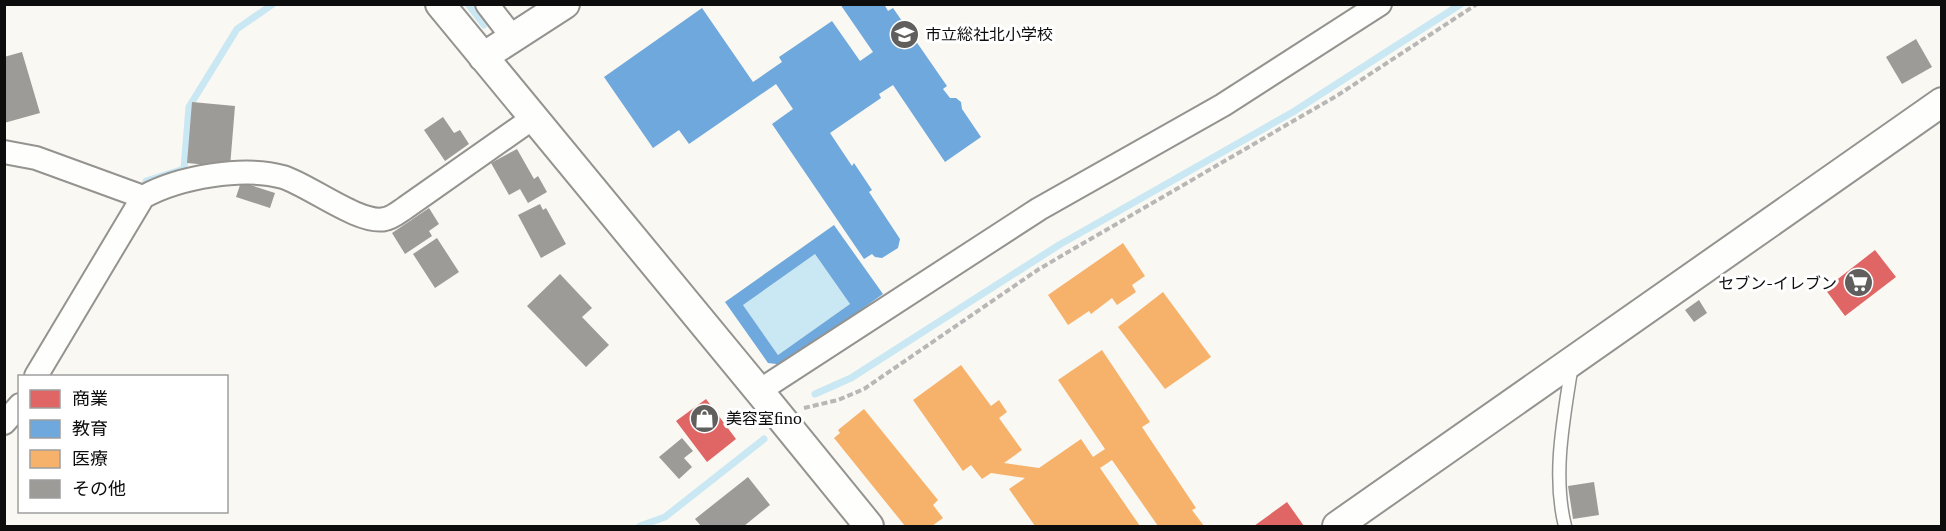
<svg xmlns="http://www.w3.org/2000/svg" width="1946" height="531" font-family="'PT Serif','Noto Sans JP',serif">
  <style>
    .water { fill: #c9e8f3 }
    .shops { fill: #e06666 }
    .schools { fill: #6fa8dc; fill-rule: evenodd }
    .health { fill: #f6b26b }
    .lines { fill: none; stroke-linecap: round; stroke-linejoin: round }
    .stream { stroke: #c9e8f3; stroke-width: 7 }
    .building { fill: #9d9b98 }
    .service-casing { stroke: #949390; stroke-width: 15 }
    .minor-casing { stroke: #949390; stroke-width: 26 }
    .tertiary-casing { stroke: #949390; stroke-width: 32 }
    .path { stroke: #b8b7b6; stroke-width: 4; stroke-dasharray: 6 3; stroke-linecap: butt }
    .service { stroke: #fefefd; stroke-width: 12 }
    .minor { stroke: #fefefd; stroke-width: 22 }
    .tertiary { stroke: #fefefd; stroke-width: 28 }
    .labels { text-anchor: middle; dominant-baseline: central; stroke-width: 6; stroke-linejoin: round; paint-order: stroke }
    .poi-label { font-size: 16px; fill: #0d0d0d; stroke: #fff; text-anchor: start }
  </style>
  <rect width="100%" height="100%" fill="#faf8f2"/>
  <path class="water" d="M815,254L850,304L778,355L743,305Z"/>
  <path class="shops" d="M1875,250L1896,277L1845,316L1825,289Z
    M706,399L736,439L707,462L676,421Z
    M1287,502L1304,526H1254Z"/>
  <path class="schools" d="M840,4H884L888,11L893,8L947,86L943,89L950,98H956L961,102L962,109L981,137L945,162L893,85L879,94L881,98L830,133L852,166L854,163L872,190L869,192L900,239L898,248L882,258L875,257L872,254L864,259L772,124L793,109L776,84L689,144L679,130L653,148L604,77L702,8L753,82L782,62L779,57L832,21L860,61L873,52Z
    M834,225L883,294L784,365L768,363L725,302ZM815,254L850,304L778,355L743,305Z"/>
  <path class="health" d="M1123,243L1145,276L1132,285L1136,292L1117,305L1112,298L1091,314L1089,311L1068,325L1048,295Z
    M1163,292L1211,357L1165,389L1118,327Z
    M1102,350L1150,422L1142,427L1196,508L1192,510L1204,526H1158L1112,460L1100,468L1140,526H1035L1009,489L1025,478L991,473L982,479L971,465L963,471L913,400L961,365L991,406L999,400L1007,412L999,418L1022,450L1004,463L1039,468L1081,439L1093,457L1105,449L1058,380Z
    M864,409L938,500L933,505L943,518L932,526H905L834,438L840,433L838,430Z"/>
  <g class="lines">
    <path class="stream" d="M468,4L484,25
      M146,181L184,169L189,107L237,29L273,4
      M815,394L851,378L1059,245L1293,112L1461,4
      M640,526L665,517L764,439"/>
  </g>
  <path class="building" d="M1916,39L1932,67L1902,84L1886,57Z
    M22,52L40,113L4,123V57Z
    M192,102L235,106L230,167L187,163Z
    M443,117L454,133L460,130L469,144L445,161L424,130Z
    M517,149L534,179L538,176L547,192L528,203L520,189L509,195L491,163Z
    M241,182L275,193L270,208L236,197Z
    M540,204L543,210L546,208L566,244L541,258L518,215Z
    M429,208L439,224L429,231L432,236L405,254L392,233Z
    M437,238L459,272L435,288L413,254Z
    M560,274L592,308L582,317L609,345L586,367L527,306Z
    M1699,300L1707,313L1694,322L1685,310Z
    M682,438L693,451L684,458L692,467L679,479L659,457Z
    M748,477L770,505L744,526H701L695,519Z
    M1594,482L1599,515L1573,519L1568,486Z"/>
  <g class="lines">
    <defs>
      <path id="service" d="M1565,526C1552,474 1564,417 1572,364"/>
      <path id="minor" d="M487,4L513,38
        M4,152L36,158L143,197
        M36,376L143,197C179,177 243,166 283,177C309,185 360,225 385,219C392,218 399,212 405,208L533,118
        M759,391L1039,209L1223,105L1380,4
        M4,423L20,405"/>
      <path id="tertiary" d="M440,4L759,391L869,526
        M483,57L565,4
        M1337,526L1942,102"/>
    </defs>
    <use href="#service" class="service-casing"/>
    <use href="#minor" class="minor-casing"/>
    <use href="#tertiary" class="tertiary-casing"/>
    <path class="path" d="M804,408L838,400L864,389L1039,269L1338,95L1477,4"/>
    <use href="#service" class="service"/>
    <use href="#minor" class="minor"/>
    <use href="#tertiary" class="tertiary"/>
  </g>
  <defs>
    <symbol id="school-disc" viewBox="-11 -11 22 22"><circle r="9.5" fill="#605f5d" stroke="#fff"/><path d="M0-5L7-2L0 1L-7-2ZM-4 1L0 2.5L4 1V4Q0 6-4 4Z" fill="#fff"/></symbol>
    <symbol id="supermarket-disc" viewBox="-11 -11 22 22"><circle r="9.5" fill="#605f5d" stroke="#fff"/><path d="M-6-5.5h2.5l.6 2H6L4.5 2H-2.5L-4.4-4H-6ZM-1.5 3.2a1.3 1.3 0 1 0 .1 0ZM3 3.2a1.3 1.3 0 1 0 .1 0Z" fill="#fff"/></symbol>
    <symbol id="shop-disc" viewBox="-11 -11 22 22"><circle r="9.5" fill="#605f5d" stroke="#fff"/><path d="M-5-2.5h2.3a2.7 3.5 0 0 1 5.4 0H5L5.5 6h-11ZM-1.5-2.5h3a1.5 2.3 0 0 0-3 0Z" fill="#fff"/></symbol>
  </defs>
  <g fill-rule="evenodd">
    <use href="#school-disc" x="888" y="18" width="33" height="33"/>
    <use href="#supermarket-disc" x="1842" y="266" width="33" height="33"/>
    <use href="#shop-disc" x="688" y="402" width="33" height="33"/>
  </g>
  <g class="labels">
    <g class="poi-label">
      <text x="925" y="34">市立総社北小学校</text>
      <text x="1837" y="283" text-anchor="end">セブン-イレブン</text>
      <text x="726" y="418">美容室fino</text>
    </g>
  </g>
  <rect width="1946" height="531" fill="none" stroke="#0d0d0d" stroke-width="12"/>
  <rect x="18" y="375" width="210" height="138" fill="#ffffff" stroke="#9e9e9e" stroke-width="1.5"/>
  <rect x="30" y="390" width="30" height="18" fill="#e06666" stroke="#9e9e9e" stroke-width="1.5"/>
  <text x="72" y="405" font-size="18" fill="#0d0d0d">商業</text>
  <rect x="30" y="420" width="30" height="18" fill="#6fa8dc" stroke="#9e9e9e" stroke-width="1.5"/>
  <text x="72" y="435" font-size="18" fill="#0d0d0d">教育</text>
  <rect x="30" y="450" width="30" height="18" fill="#f6b26b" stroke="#9e9e9e" stroke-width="1.5"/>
  <text x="72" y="465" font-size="18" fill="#0d0d0d">医療</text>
  <rect x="30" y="480" width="30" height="18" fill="#9d9b98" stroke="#9e9e9e" stroke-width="1.5"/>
  <text x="72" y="495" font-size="18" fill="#0d0d0d">その他</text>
</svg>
